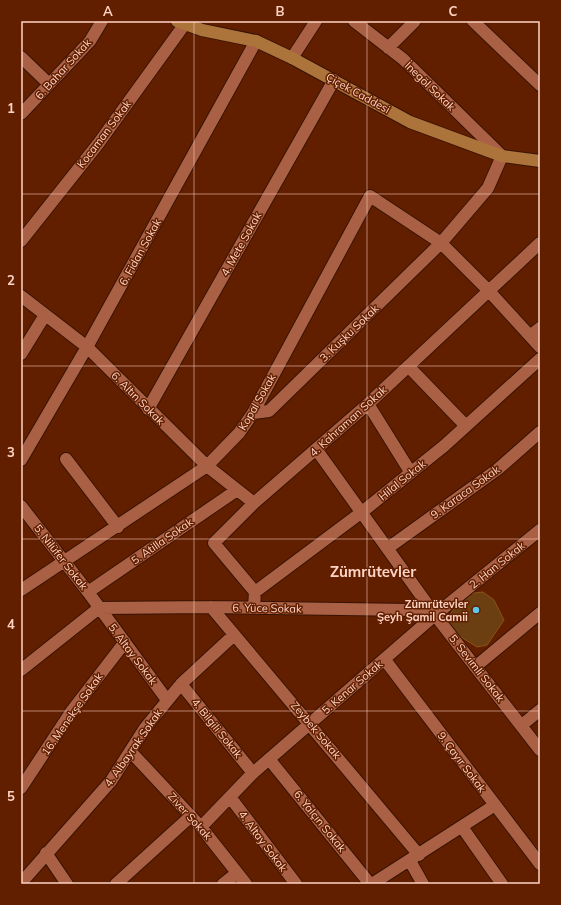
<svg xmlns="http://www.w3.org/2000/svg" width="561" height="905" font-family="Mulish,sans-serif">
  <style>
    .building { fill: #6b3f12; stroke: #8d5216 }
    .lines { fill: none; stroke-linecap: round; stroke-linejoin: round }
    .street-casing { stroke: #371305; stroke-width: 14 }
    .secondary-casing { stroke: #371305; stroke-width: 14 }
    .street { stroke: #aa6044; stroke-width: 12 }
    .secondary { stroke: #ac733a; stroke-width: 12 }
    .grid { fill: none; stroke: #ffd4c5; stroke-width: 1; stroke-opacity: 0.55 }
    .poi-dot { fill: #5cc7e8; stroke: #621f00; stroke-width: 1.5 }
    .labels { text-anchor: middle; dominant-baseline: central; stroke-width: 3; stroke-linejoin: round; paint-order: stroke }
    .street-label { font-size: 11px; fill: #ffd4c5; stroke: #621f00 }
    .poi-label { font-size: 11px; font-weight: bold; fill: #ffd4c5; stroke: #621f00; text-anchor: end }
    .district-label { font-size: 15px; font-weight: bold; fill: #ffd4c5; stroke: #621f00 }
    .neatline { fill: none; stroke: #ffd4c5; stroke-width: 1.5 }
    .grid-label { font-size: 13px; text-anchor: middle; font-weight: bold; fill: #ffd4c5 }
  </style>
  <rect width="100%" height="100%" fill="#621f00"/>
  <path class="building" d="M483,592L494,600L504,620L487,645L477,647L453,632L446,620L465,594Z"/>
  <g class="lines">
    <defs>
      <path id="street" d="M473,21L540,85
        M388,48L415,21
        M21,57L49,84
        M292,58L316,21
        M21,114L90,41L102,21
        M21,241L98,144L187,21
        M21,296L87,347L207,466L254,503
        M530,336L540,328
        M21,354L45,315
        M408,366L466,426
        M368,404L411,473
        M148,409L334,80
        M253,413L269,411L441,243L488,188L502,156L403,59L354,21
        M316,449L435,615L540,750
        M66,459L118,527
        M21,460L87,347L256,41
        M21,506L88,592L167,700
        M388,548L498,469L540,432
        M21,590L207,466L239,433L253,413L370,196L441,243L488,290L540,347
        M88,592L237,490
        M255,592L362,512L444,446L540,359
        M211,607L419,855
        M254,607L255,592L214,543L254,503L368,404L540,243
        M99,608L211,607L411,610L435,615
        M385,660L540,864
        M475,667L540,613
        M21,670L99,608
        M181,684L253,773
        M522,725L540,710
        M131,752L201,827L246,884
        M269,759L370,884
        M21,788L71,712L125,642
        M230,797L296,884
        M201,827L253,773L435,615L540,530
        M462,827L502,884
        M46,853L67,884
        M410,861L423,884
        M21,883L111,781L145,728L181,684L234,635
        M116,884L191,816
        M223,884L237,873
        M372,884L495,805"/>
      <path id="secondary" d="M177,21L202,30L256,41L292,58L410,122L502,156L540,161"/>
    </defs>
    <use href="#street" class="street-casing"/>
    <use href="#secondary" class="secondary-casing"/>
    <use href="#street" class="street"/>
    <use href="#secondary" class="secondary"/>
  </g>
  <path class="grid" d="M194,21V884M367,21V884M21,194H540M21,366H540M21,539H540M21,711H540"/>
  <circle class="poi-dot" cx="476" cy="610" r="4"/>
  <g class="labels">
    <g class="street-label">
      <text transform="translate(63 69) rotate(-48)">6. Bahar Sokak</text>
      <text transform="translate(430 86) rotate(44)">İnegöl Sokak</text>
      <text transform="translate(358 93) rotate(29)">Çiçek Caddesi</text>
      <text transform="translate(104 134) rotate(-53)">Kocaman Sokak</text>
      <text transform="translate(241 244) rotate(-61)">4. Mete Sokak</text>
      <text transform="translate(140 252) rotate(-61)">6. Fidan Sokak</text>
      <text transform="translate(349 333) rotate(-44)">3. Kuşku Sokak</text>
      <text transform="translate(138 398) rotate(45)">6. Altın Sokak</text>
      <text transform="translate(257 402) rotate(-60)">Kopal Sokak</text>
      <text transform="translate(348 421) rotate(-42)">4. Kahraman Sokak</text>
      <text transform="translate(402 480) rotate(-39)">Hilal Sokak</text>
      <text transform="translate(465 492) rotate(-36)">9. Karaca Sokak</text>
      <text transform="translate(162 541) rotate(-35)">5. Atilla Sokak</text>
      <text transform="translate(61 557) rotate(52)">5. Nilüfer Sokak</text>
      <text transform="translate(497 565) rotate(-39)">2. Han Sokak</text>
      <text transform="translate(267 608) rotate(1)">6. Yüce Sokak</text>
      <text transform="translate(133 654) rotate(53)">5. Altay Sokak</text>
      <text transform="translate(477 668) rotate(52)">5. Sevimli Sokak</text>
      <text transform="translate(352 687) rotate(-41)">5. Kenar Sokak</text>
      <text transform="translate(72 714) rotate(-55)">16. Menekşe Sokak</text>
      <text transform="translate(217 728) rotate(51)">4. Bilgili Sokak</text>
      <text transform="translate(316 730) rotate(50)">Zeybek Sokak</text>
      <text transform="translate(133 748) rotate(-55)">4. Albayrak Sokak</text>
      <text transform="translate(462 762) rotate(53)">9. Çayır Sokak</text>
      <text transform="translate(190 816) rotate(48)">Ziver Sokak</text>
      <text transform="translate(320 821) rotate(51)">6. Yalçın Sokak</text>
      <text transform="translate(263 841) rotate(53)">4. Altay Sokak</text>
    </g>
    <g class="poi-label">
      <text x="468" y="604">Zümrütevler<tspan x="468" dy="13">Şeyh Şamil Camii</tspan></text>
    </g>
    <g class="district-label">
      <text x="373" y="571">Zümrütevler</text>
    </g>
  </g>
  <rect width="561" height="905" fill="none" stroke="#621f00" stroke-width="44"/>
  <rect x="22" y="22" width="517" height="861" class="neatline"/>
  <g class="grid-label">
    <text x="108" y="16">A</text>
    <text x="280" y="16">B</text>
    <text x="453" y="16">C</text>
    <text x="11" y="113">1</text>
    <text x="11" y="285">2</text>
    <text x="11" y="457">3</text>
    <text x="11" y="629">4</text>
    <text x="11" y="801">5</text>
  </g>
</svg>
